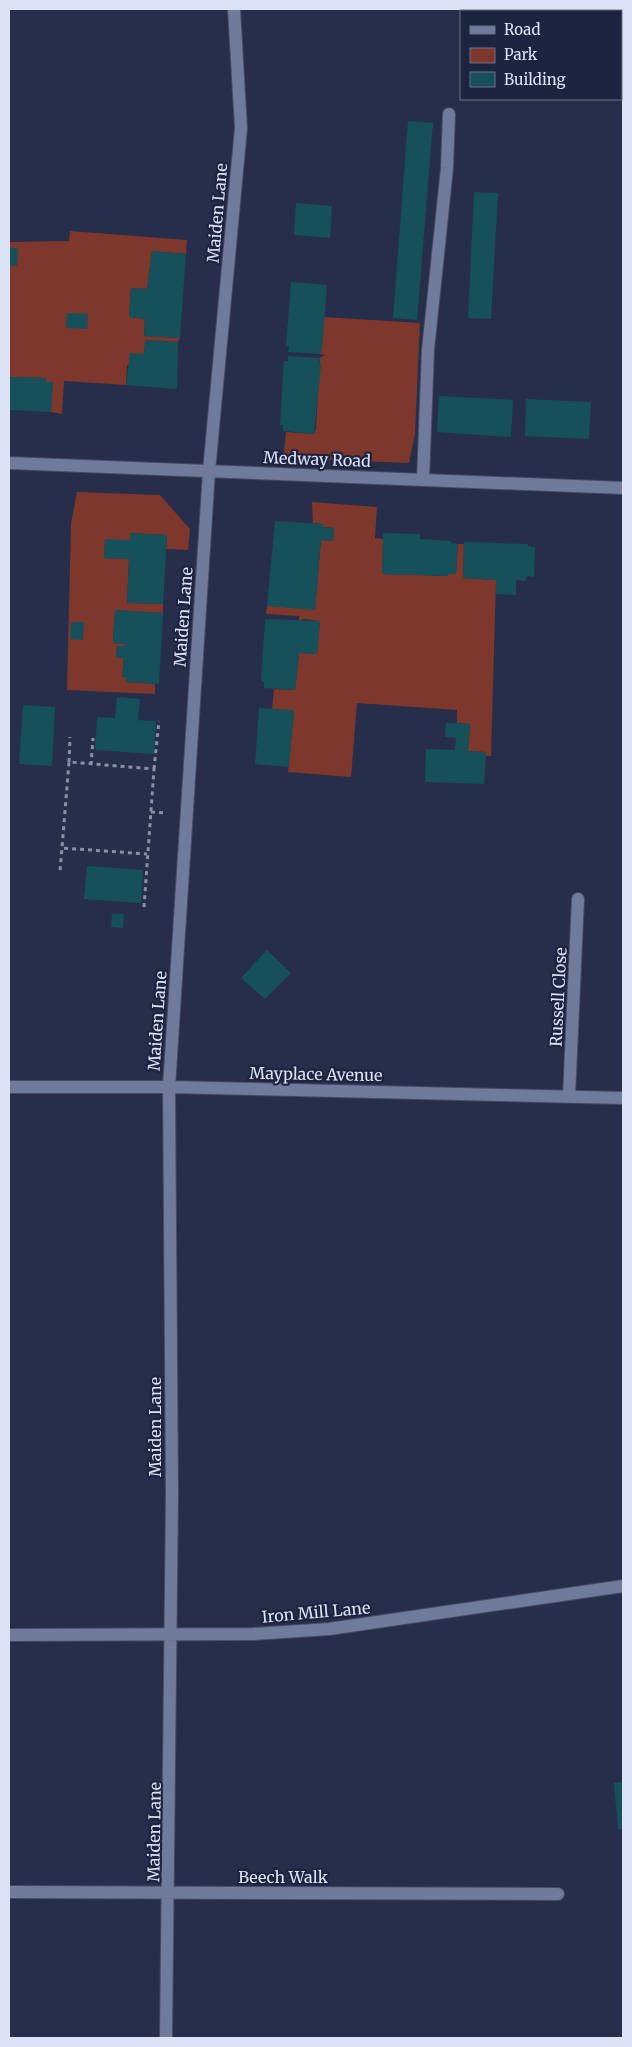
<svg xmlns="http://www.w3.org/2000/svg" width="632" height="2047" font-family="Merriweather,serif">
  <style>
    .green { fill: #7d372b }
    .building { fill: #16505a }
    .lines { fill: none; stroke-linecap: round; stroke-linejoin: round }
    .lane-casing { stroke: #454b63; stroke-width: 14 }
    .street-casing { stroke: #454b63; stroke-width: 14 }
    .path { stroke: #888fa7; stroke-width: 3; stroke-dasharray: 4 4; stroke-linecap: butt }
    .lane { stroke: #707a9b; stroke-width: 12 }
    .street { stroke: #707a9b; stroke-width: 12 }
    .labels { text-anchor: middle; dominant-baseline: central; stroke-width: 4.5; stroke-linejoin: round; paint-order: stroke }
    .street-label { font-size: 16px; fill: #dde3f6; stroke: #1d2440 }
  </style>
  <rect width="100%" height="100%" fill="#272e4b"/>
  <path class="green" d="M70,231L187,240L186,254L152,251L147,289L131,288L129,317L145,319L144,336L180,338L178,342L146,340L144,354L127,366L126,385L64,381L62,414L51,412L52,382H46V378L9,377V242L69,241Z
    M324,317L420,323L415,433L409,463L283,458L286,432L314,434L316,428L320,358L325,355L320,354Z
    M77,492L160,495L190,529L188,550L166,549L167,535L130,533V540H105L104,558L129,559L127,603L163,604V613L115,610L113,643L125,644L124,646H117L116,657L124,658L122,677H126V682L155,684V694L67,690L71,524Z
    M312,502L377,507L375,538L383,539L382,574L447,576L448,574H456L458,544H464L463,578L496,580L491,756H486L485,752L468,751L470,724L457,723V710L357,703L351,777L288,772L294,711L272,709L274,689L295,690L299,653L317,654L320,621L303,619L299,621V616L266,614L267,606L315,609L321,540L333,541L334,528L323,527V524L313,523Z"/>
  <path class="building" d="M408,121L433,123L417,320L393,318Z
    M474,192L498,193L491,319L468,318Z
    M296,203L332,206L330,238L294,235Z
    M9,248H18L17,266H9Z
    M152,251L186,254L180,338L144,336L145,319L129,317L131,288L147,289Z
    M291,282L327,285L322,350H320V354L288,352L289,346H286Z
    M67,313L88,314L87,329L66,328Z
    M145,340L178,342L177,389L126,385L130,353L144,354Z
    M288,356L320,358L319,364H321L314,434L283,431V425H280L284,361H288Z
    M9,377L46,378V382H53L51,412L9,410Z
    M439,396L513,400L511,437L437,432Z
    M526,399L591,402L589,439L525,436Z
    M275,521L323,524V527L334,528L333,541L321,540L315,610L267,606Z
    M130,533L167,535L163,604L127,603L129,559L104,558L105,539L130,540Z
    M383,533L420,534V539L451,541V543L458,544L456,574H448V576L382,574Z
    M464,542L528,544V546L535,547L534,577L527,576L526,581L516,580V595L496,594V580L463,578Z
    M115,610L163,613L159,684L126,682V677H122L124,658L116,657L117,646H124L125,644L113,643Z
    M265,619L320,621L317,654L299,653L295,690L264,688V682H261Z
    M71,622H84L83,640L70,639Z
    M117,697L140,699L138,720L156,721L154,754L95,750L97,717L115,718Z
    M23,705L55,707L52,766L19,764Z
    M259,708L294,710L289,767L255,764Z
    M446,723L470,724L468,751L486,752L484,784L425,782L426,749L455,750L456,738L445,737Z
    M87,866L143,870L141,903L84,899Z
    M112,914H124L123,928L111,927Z
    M267,950L291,973L265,999L241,978Z
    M623,1782V1829H618L614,1783Z"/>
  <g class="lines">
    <defs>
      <path id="lane" d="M423,480L428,350L447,168L449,114"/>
      <path id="street" d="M575,9L576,11
        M621,89L623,93
        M9,463L623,488
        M9,1087H169L623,1098
        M569,1096L578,899
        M9,1635L253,1634L329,1629L623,1586
        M9,1892L558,1894
        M166,2038L172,1493L169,1087L209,471L241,128L234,9"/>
    </defs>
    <use href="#lane" class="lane-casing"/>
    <use href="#street" class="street-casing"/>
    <path class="path" d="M69,762L70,737
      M91,765L93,738
      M154,769L159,721
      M151,812L165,813
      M60,870L62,848
      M144,907L154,769L69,762L62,848L147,854"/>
    <use href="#lane" class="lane"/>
    <use href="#street" class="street"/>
  </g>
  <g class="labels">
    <g class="street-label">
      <text transform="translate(217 213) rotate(-85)">Maiden Lane</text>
      <text transform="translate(317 459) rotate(2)">Medway Road</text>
      <text transform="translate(183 617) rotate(-86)">Maiden Lane</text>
      <text transform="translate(558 997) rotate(-87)">Russell Close</text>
      <text transform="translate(157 1021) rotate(-86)">Maiden Lane</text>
      <text transform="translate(316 1074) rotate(1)">Mayplace Avenue</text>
      <text transform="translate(155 1427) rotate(-90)">Maiden Lane</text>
      <text transform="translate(316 1612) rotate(-5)">Iron Mill Lane</text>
      <text transform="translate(154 1832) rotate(-89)">Maiden Lane</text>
      <text x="283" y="1877">Beech Walk</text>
    </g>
  </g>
  <rect width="632" height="2047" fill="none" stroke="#dde3f6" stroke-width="20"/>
  <rect x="460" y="10" width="162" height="90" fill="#1d2440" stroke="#6a7089"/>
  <rect x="470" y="26" width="25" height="8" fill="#707a9b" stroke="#6a7089"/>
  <text x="504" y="35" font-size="15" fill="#dde3f6">Road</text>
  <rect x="470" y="48" width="25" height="15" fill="#7d372b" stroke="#6a7089"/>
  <text x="504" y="60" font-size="15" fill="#dde3f6">Park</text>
  <rect x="470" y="72" width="25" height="15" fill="#16505a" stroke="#6a7089"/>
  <text x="504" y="85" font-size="15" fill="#dde3f6">Building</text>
</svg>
